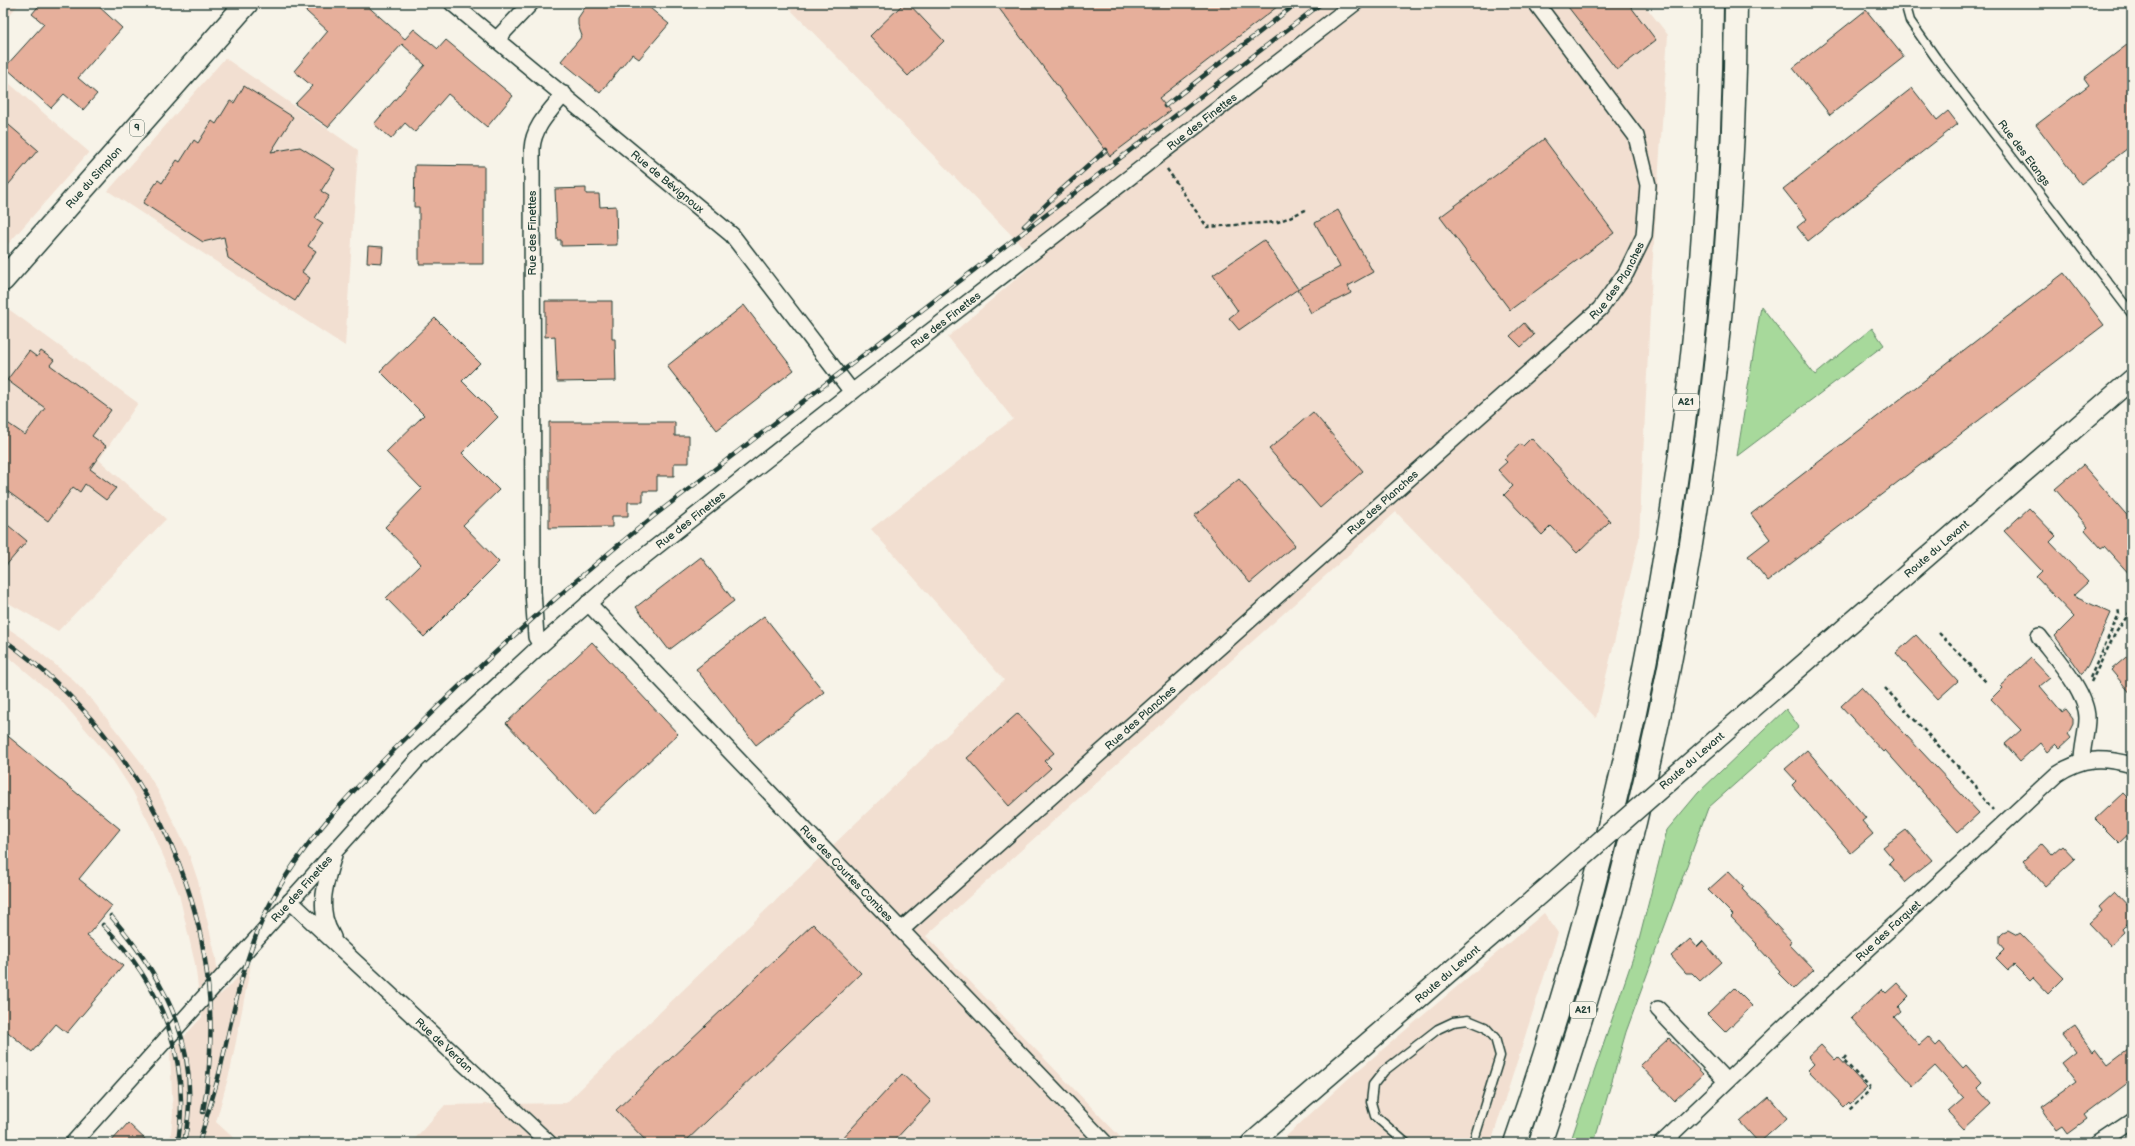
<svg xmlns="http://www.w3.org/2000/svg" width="2135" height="1146" font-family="'Balsamiq Sans',sans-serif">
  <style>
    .built { fill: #f2dfd1 }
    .green { fill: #a7d99b; stroke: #638b68 }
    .building { fill: #e6af9b; stroke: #1f3d34 }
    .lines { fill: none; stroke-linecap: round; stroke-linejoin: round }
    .service-casing { stroke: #1f3d34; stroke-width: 11 }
    .minor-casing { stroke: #1f3d34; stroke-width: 18 }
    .tertiary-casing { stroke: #1f3d34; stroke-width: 22 }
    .primary-casing { stroke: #1f3d34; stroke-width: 25 }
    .motorway-casing { stroke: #1f3d34; stroke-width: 25 }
    .path { stroke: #1f3d34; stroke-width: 2.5; stroke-dasharray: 4 3; stroke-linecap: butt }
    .service { stroke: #f7f3e8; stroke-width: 8 }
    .minor { stroke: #f7f3e8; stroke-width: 15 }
    .tertiary { stroke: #f7f3e8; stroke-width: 19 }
    .primary { stroke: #f7f3e8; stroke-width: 22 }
    .motorway { stroke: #f7f3e8; stroke-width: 22 }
    .rail-casing { stroke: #1f3d34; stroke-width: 4.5 }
    .rail { stroke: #f7f3e8; stroke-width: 3; stroke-dasharray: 9; stroke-linecap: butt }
    .tertiary-bridge-casing { stroke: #1f3d34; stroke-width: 22; stroke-linecap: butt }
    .tertiary-bridge { stroke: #f7f3e8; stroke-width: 19 }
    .labels { text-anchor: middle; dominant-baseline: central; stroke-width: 3; stroke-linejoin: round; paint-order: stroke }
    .shield { fill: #f7f3e8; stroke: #60746a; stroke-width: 1 }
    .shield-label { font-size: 10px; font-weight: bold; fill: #1f3d34 }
    .street-label { font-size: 11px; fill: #1f3d34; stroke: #f7f3e8 }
  </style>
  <rect width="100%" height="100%" fill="#f7f3e8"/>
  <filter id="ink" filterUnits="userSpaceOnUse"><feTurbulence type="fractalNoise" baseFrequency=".025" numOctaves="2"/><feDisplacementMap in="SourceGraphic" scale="8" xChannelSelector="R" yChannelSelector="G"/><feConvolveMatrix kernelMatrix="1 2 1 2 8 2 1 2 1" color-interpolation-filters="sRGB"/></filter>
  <g filter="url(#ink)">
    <path class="built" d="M3,3H20L3,22Z
      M784,3H1643L1668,35L1652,271L1639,539L1596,718L1396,512L926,936L1126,1143H411L445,1105L566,1103L1004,680L871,529L1013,419L948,337L1037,261Z
      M225,58L358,150L345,346L108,191Z
      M3,78L89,152L3,250Z
      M7,308L138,403L99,460L166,519L58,631L3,600V312Z
      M3,625L24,639L70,677L93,701L140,761L157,789L188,851L198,881L216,958L220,995L251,964L231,1067L216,1122L239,1143H170L173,1113L170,1052L202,1017L195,964L179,894L153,831L133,792L113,761L61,701L3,652Z
      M1544,913L1558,933L1491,1143H1279L1349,1078Z"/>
    <path class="green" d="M1761,306L1815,375L1872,328L1884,345L1737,456Z
      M1786,709L1799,727L1708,808L1626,1032L1594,1143H1570L1639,940L1667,830L1698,793Z"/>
    <path class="building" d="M41,3H95L122,28L78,78L97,94L83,110L64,94L51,108L5,67L44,24L32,14Z
      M297,3H364L405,39L414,29L438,49L446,40L513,96L487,127L448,94L415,132L405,123L391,139L374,124L425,65L402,44L328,127L295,104L312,86L294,71L328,31Z
      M588,3H644L669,24L639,59L632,54L600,93L561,61L582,36L578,25V18Z
      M904,3H908L944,41L908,76L870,36Z
      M995,3H1282L1159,98L1170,111L1110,156Z
      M1565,3H1628L1656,40L1617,70Z
      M1866,10L1904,57L1830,115L1793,68Z
      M2132,41V145L2081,184L2036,125L2089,85L2084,78Z
      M244,86L293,117L271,152L300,147L335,169L321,191L329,196L315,218L323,223L308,246L316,251L302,272L310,278L295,301L228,258L224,237L203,242L143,203L158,180L162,183L177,160L180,162L194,140L198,143L212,121L216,124L230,101L234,103Z
      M1912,88L1937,120L1948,111L1958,124L1808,241L1797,227L1807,219L1783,189Z
      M3,120L38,150L3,191Z
      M1544,139L1614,233L1510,310L1440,217Z
      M415,165L484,166V264H419V207H414Z
      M586,188V194H599L600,207L616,206L617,245L561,246V240H557L555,189Z
      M1338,210L1373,272L1348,286L1351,293L1311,313L1298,289L1340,267L1315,223Z
      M1264,240L1298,289L1239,330L1229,318L1238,311L1213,275Z
      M368,246L383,247L382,263L367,262Z
      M2064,273L2104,325L1768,581L1748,556L1770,539L1751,514Z
      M545,301H612V339H615L616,381L557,382L555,336L545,337Z
      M744,305L794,370L717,430L667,366Z
      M435,318L480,363L462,381L498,417L462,453L499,490L463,525L499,562L424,637L386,598L421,564L385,527L422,489L386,452L424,415L380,371Z
      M1524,323L1534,335L1521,347L1510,336Z
      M29,351L37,357L41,351L54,360L50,365L111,410L92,436L106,446L90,469L116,488L106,500L85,484L80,492L73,487L48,521L3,488V420L25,435L45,408L7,380Z
      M1313,412L1363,471L1320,508L1269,449Z
      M549,422H675V436H689V463H674V476H657V491H643V502H628V516H612V527L549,528Z
      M1531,438L1610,521L1577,553L1551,526L1542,535L1504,495L1513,486L1498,470L1507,462L1504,459L1520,444L1523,446Z
      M2083,465L2132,521V577L2104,546L2101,548L2085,530L2088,527L2055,489Z
      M1239,479L1295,545L1250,583L1194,516Z
      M2029,508L2056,536L2050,542L2088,582L2073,596L2111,613L2088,665L2082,674L2055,636L2074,617L2036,577L2042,571L2004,531Z
      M3,521L27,541L3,569Z
      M701,557L734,601L669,650L636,607Z
      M764,616L824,692L756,745L696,669Z
      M1916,635L1958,681L1938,699L1896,653Z
      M592,642L678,734L592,815L506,723Z
      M2132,652V695L2111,670Z
      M2031,658L2050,678L2040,686L2062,712L2066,709L2073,718V724L2068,734L2071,738L2060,748L2056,744L2047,752L2040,743L2020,761L2005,744L2021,730L1991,699L2002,688L2000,686Z
      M1861,687L1979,813L1958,832L1885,750L1883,752L1841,706Z
      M1018,713L1054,753L1044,761L1051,768L1009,806L967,758Z
      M3,732L120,829L79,879L112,906L87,936L123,966L67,1033L56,1024L32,1052L3,1028Z
      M1807,750L1866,818L1862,821L1873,834L1851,853L1792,785L1796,781L1785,769Z
      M2123,793L2132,802V831L2119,843L2095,819Z
      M1906,830L1932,860L1905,882L1889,863L1893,859L1883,847Z
      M2042,843L2052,854L2062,845L2075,859L2045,886L2023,861Z
      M1729,871L1744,887L1742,889L1792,942L1789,944L1814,970L1794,989L1778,973L1780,971L1756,945L1757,944L1731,917L1733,915L1708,890Z
      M2115,892L2132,910V919L2122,929L2124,932L2110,945L2089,923L2102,911L2099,907Z
      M813,924L861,973L684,1143H648L616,1110Z
      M2008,930L2017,935L2020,933L2064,978L2048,994L2033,978L2030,981L2014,965L2008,970L1996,958L2005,949L2000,943V935L2003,932Z
      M1690,939L1697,947L1703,941L1721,962L1700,981L1692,973H1686L1671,956Z
      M1897,983L1909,996L1898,1007L1901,1011L1894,1017L1919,1045L1928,1037L1936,1046L1940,1042L1963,1068L1966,1065L1982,1083L1977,1088L1991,1104L1964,1129L1948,1112L1964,1098L1935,1066L1913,1086L1851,1018L1882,989L1886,993Z
      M1734,988L1752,1006L1725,1032L1707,1014Z
      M2075,1027L2092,1051L2095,1048L2108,1065L2132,1047V1079L2084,1115L2087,1119L2068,1133L2063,1126L2057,1130L2041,1107L2076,1082L2061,1062L2075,1051L2063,1035Z
      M1669,1038L1703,1074L1674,1101L1640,1065Z
      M1821,1045L1835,1060L1838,1057L1867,1088L1850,1104L1849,1102L1844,1107L1808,1070L1814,1064L1808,1057Z
      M902,1074L931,1101L892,1143H838Z
      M1769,1097L1787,1118L1759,1143L1740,1122Z
      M128,1123L149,1143H110Z"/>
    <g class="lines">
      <defs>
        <path id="service" d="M1905,3L1910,21L1936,58L2132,314
          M1406,1143L1375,1116L1371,1102L1373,1085L1384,1071L1438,1029L1453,1022L1468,1020L1485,1027L1495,1038L1500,1056L1473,1143"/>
        <g id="minor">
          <path id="s1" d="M452,3L732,235L852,392"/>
          <path d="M496,40L531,3"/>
          <path id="s2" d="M588,603L1105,1143"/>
          <path d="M2039,636C2054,656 2087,692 2087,718C2087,733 2082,746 2082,761"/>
          <path d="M541,645L536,637L533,591L532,149C533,127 550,111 564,94"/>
          <path id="s3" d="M290,901L549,1143"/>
          <path id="s4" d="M901,930L1600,309L1626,273L1644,236L1648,185L1636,136L1536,3"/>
          <path d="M333,937C316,910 325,884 334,855"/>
          <path d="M1658,1009L1726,1081"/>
          <path id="s5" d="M73,1143L417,760L541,645L623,573L852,392L1355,3"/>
          <path id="s6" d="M1662,1143L1787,1024L2057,774C2083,757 2102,757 2132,765"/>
          <path d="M2099,1143L2132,1121"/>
        </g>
        <g id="tertiary">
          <path id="s7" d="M1709,746L2132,379"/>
          <path id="s8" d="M1251,1143L1533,900"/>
        </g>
        <g id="primary">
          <path id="s9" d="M3,280L247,3"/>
        </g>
        <path id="motorway" d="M1515,1143C1642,778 1710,389 1712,3
          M1540,1143C1667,782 1734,385 1736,3"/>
      </defs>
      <use href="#service" class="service-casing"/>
      <use href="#minor" class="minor-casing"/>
      <use href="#tertiary" class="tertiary-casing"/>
      <use href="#primary" class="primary-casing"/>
      <use href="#motorway" class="motorway-casing"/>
      <path class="path" d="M1167,169L1207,227L1278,222L1308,209
        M1939,633L1987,683
        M2090,678L2119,614L2118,608
        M2091,682L2115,634L2132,609
        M1885,688L1976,786L1979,794L1993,810
        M1846,1056L1843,1060L1870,1088L1869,1092L1849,1110"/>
      <use href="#service" class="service"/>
      <use href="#minor" class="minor"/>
      <use href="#tertiary" class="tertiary"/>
      <use href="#primary" class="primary"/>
      <use href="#motorway" class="motorway"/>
      <defs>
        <path id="rail" d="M3,5L5,3
          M1165,106L1297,3
          M1024,226L1059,192L1106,150
          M3,639C153,746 237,928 203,1112
          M111,916C169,984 203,1052 184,1143
          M103,925C162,985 191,1059 178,1143
          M199,1143C206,1117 215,1092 221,1066C233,1013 243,961 266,912C301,840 359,784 415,729C491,654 571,583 655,515L1322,3"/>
      </defs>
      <use href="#rail" class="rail-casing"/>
      <use href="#rail" class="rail"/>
      <defs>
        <path id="tertiary-bridge" d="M1533,900L1709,746"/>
      </defs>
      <use href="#tertiary-bridge" class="tertiary-bridge-casing"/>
      <use href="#tertiary-bridge" class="tertiary-bridge"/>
    </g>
  </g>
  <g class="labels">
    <g class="shield">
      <rect x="130" y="120" width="14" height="16" rx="3"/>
      <rect x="1673" y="394" width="26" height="16" rx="3"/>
      <rect x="1570" y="1002" width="26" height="16" rx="3"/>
    </g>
    <g class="shield-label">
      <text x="137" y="128">9</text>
      <text x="1686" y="402">A21</text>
      <text x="1583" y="1010">A21</text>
    </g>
    <g class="street-label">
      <text stroke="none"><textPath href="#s5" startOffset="1527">Rue des Finettes</textPath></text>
      <text transform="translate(2024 153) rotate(53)">Rue des Etangs</text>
      <text stroke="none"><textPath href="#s9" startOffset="137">Rue du Simplon</textPath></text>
      <text stroke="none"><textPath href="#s1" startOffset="280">Rue de Bévignoux</textPath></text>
      <text transform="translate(532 233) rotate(-90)">Rue des Finettes</text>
      <text stroke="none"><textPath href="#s4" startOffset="968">Rue des Planches</textPath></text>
      <text stroke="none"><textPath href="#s5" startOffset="1203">Rue des Finettes</textPath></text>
      <text stroke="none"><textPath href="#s4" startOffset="644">Rue des Planches</textPath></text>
      <text stroke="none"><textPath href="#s5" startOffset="879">Rue des Finettes</textPath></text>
      <text stroke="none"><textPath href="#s7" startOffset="301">Route du Levant</textPath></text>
      <text stroke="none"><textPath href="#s4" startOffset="320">Rue des Planches</textPath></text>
      <text transform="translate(1692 761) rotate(-41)">Route du Levant</text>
      <text stroke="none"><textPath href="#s2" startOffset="374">Rue des Courtes Combes</textPath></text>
      <text stroke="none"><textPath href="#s5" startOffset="342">Rue des Finettes</textPath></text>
      <text stroke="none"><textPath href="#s6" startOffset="310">Rue des Farquet</textPath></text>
      <text stroke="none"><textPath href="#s8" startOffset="259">Route du Levant</textPath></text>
      <text stroke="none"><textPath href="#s3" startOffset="211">Rue de Verdan</textPath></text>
    </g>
  </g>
  <rect width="2135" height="1146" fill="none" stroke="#f7f3e8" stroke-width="16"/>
  <rect x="8" y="8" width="2119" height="1130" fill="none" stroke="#1f3d34" stroke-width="1.5" filter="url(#ink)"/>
</svg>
